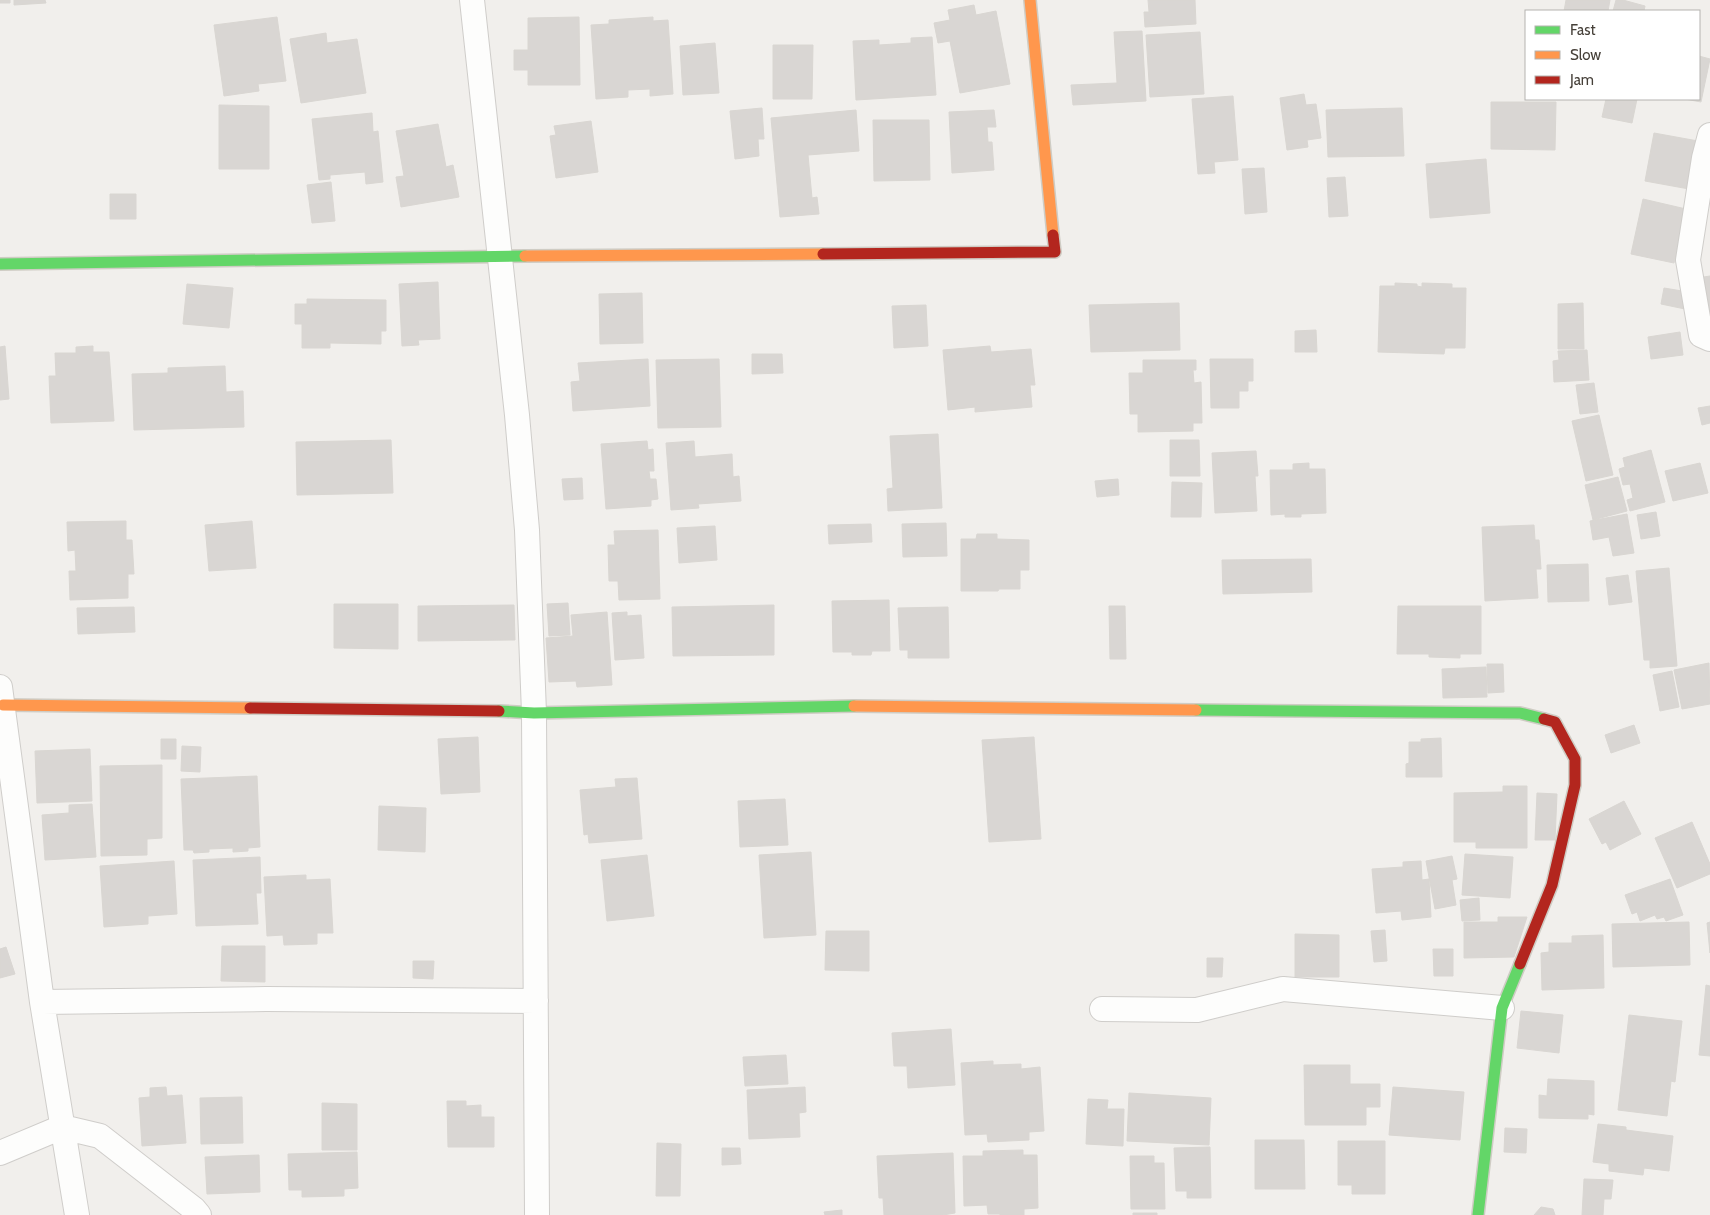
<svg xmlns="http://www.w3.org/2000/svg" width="1710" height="1215" font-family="Cabin,sans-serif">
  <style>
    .building { fill: #d9d6d3; stroke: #d9d6d2 }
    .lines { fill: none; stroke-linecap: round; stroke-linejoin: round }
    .street-casing { stroke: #cfcdca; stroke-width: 26 }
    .fast-casing { stroke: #cfccc4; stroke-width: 14 }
    .slow-casing { stroke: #cfccc4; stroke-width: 14 }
    .jam-casing { stroke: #cfccc4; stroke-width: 14 }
    .street { stroke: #fdfdfc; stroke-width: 24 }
    .fast { stroke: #63d668; stroke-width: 11 }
    .slow { stroke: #ff974d; stroke-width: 11 }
    .jam { stroke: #b3261e; stroke-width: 11 }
  </style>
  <rect width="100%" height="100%" fill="#f1efec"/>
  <path class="building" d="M0,0H10V3H0Z
    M14,0H45L46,3L14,5Z
    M1148,0H1195L1196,24L1145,27L1144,12H1149Z
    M1566,0H1610L1608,11H1564Z
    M1616,0H1623L1645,6L1644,11H1613Z
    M974,5L976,15L996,11L1010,84L960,93L950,41L938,43L934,23L950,20L948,10Z
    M277,17L286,81L258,84L259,91L224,96L214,25Z
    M579,17L580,85H528V70H514V50H528V18Z
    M653,17V21L668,20L673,94L650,96V89L628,90V97L596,99L591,25L609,24V20Z
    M1142,31L1146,101L1073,105L1071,85L1117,83L1114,32Z
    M1200,32L1204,94L1150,97L1146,35Z
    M326,33L327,43L357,39L366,93L301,103L290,39Z
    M932,37L936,95L856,100L853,41L879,40V45L911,43V38Z
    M715,43L719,93L683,95L680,46Z
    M773,45H813L812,99H773Z
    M1699,56L1710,59L1701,102L1685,99H1699Z
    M1304,94L1306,105L1316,104L1321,138L1307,140L1308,147L1287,150L1280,98Z
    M1233,96L1238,160L1214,162L1215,173L1198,174L1192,99Z
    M1606,99H1637L1632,123L1602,117Z
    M1491,102H1556L1555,150L1491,149Z
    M219,105L269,106V169H219Z
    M762,108L764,139H758L759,156L735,159L730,111Z
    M1402,108L1404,156L1328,157L1326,110Z
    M856,110L859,151L808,155L812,198L817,197L819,214L780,217L771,118Z
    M994,110L996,127H987L988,142H992L994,170L952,173L949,112Z
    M372,113L373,132L378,131L383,182L366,184L365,172L330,175V179L319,180L312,119Z
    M873,120H929L930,180L874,181Z
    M591,121L598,172L556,178L550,136L556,135L554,126Z
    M438,124L446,167L453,165L459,197L401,207L396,177L404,176L396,131Z
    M1654,133L1698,141L1689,189L1645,181Z
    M1486,159L1490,213L1430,218L1426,164Z
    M1264,168L1267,212L1245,214L1242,169Z
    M1345,177L1348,216L1329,217L1327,178Z
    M331,182L335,221L312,223L307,185Z
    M110,194H136V219H110Z
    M1643,199L1686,209L1674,263L1631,254Z
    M1710,276V326L1697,278Z
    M438,282L440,339L418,340L419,345L402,346L399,284Z
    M1395,283L1417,284V286L1422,287V283L1452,284V288H1466L1465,348H1445L1444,354L1378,352L1380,286H1395Z
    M187,284L233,288L229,328L183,324Z
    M1664,288L1688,292L1685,309L1661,304Z
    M642,293L643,343L600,344L599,294Z
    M307,299L386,300V331H381V344L330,343V348H302V324H295V304H307Z
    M1179,303L1180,350L1091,352L1089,305Z
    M1583,303L1584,349H1558V304Z
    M926,305L928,346L894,348L892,306Z
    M1316,330L1317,352H1295V331Z
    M1680,332L1683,355L1651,359L1648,337Z
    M5,346L9,399L0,400V347Z
    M93,346V352H109L114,421L51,423L49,376H56L55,353H76V347Z
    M990,346L991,352L1031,349L1035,385H1030L1032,407L975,412V407L948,410L943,350Z
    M1587,350L1589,380L1554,382L1553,361L1559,360L1558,351Z
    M752,354H782L783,373L752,374Z
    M648,359L650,406L573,411L571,382L580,381L578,363Z
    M719,359L721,427L658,428L656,360Z
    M1210,359H1253V381H1248V391H1239V408H1211Z
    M1143,360H1196V370H1193L1194,383L1201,382L1202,423H1193V431L1138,432V414H1130L1129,373H1143Z
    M225,366L226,392L243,391L244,427L134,430L132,374L168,373V368Z
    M1594,383L1598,412L1580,414L1576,385Z
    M1710,406V423L1702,425L1698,408Z
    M1599,415L1613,475L1586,481L1572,421Z
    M938,434L942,508L888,511L887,489L893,488L890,436Z
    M391,440L393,493L297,495L296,442Z
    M1170,440H1199L1200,476H1170Z
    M647,441L648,450L653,449L654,471H649L650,479H656L658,499L651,500V506L606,509L601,444Z
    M694,441L695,457L732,454L733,477L739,476L741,501L698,504L699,508L671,510L666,443Z
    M1651,450L1665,502L1630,511L1627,500L1633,498L1630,484L1623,485L1619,469L1625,467L1623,458Z
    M1256,451L1258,476H1255L1257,511L1215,513L1212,453Z
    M1309,463V469H1325L1326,513L1301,514V517H1285V514L1271,515L1270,470H1293V464Z
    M1700,463L1708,493L1673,501L1665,471Z
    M1618,477L1627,511L1593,520L1585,485Z
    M582,478L583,499L564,500L562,479Z
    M1118,479L1119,495L1097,497L1095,481Z
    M1172,482L1202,483L1201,517H1171Z
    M1656,512L1660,536L1641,539L1637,515Z
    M1627,514L1634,553L1613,556L1609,537L1593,540L1590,521Z
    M126,521V540H132L134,574H128V598L70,600L69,571H76L75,550L68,551L67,522Z
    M252,521L256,568L209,571L205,525Z
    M946,523L947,556L903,557L902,524Z
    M871,524L872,542L829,544L828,525Z
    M1534,525L1535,540H1539L1541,569H1536L1538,598L1485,601L1482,527Z
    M715,526L717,560L679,563L677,528Z
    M658,530L660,599L619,600L618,581H609L608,545H615L614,531Z
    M977,534H997V539L1029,540V570H1020V589H999L998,591H961V539H976Z
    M1311,559L1312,592L1223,594L1222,560Z
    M1588,564L1589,601L1548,602L1547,565Z
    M1669,568L1677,666L1650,668V660H1644L1636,571Z
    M1628,575L1632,602L1609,605L1606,578Z
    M889,600L890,651H872L871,655H852V652H833L832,601Z
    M568,603L570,635L549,636L547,604Z
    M334,604H398V649L334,648Z
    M514,605L515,640L418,641V606Z
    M774,605V655L673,656L672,607Z
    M1109,606H1125L1126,659H1110Z
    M1398,606H1481V654H1460V658L1429,657V654H1397Z
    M134,607L135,632L78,634L77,608Z
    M948,607L949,658H908V650H900L898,608Z
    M607,612L612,685L577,687L576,681L549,682L546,638L573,636L571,615Z
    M627,612V616L641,615L644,658L615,660L612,613Z
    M1709,663L1710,704L1682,709L1674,670Z
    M1487,664H1503L1504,692L1488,693Z
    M1486,667L1487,697L1443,698L1442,669Z
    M1672,671L1679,707L1660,711L1653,675Z
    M1634,725L1640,743L1611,753L1605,735Z
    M478,737L480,792L441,794L438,739Z
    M1034,737L1041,839L989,842L982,740Z
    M1441,738L1442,777H1406V764L1409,763V742H1421V739Z
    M161,739H176V759H161Z
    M182,746L201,747L200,772L181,771Z
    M90,749L92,801L37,803L35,751Z
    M162,765V838L147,839V855L101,856L100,766Z
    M257,776L260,847L248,848V851L233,852V848L209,849V852L194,853L193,850H184L181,779Z
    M637,778L642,839L589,843L588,834L584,835L580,790L616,787L615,779Z
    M1503,786H1527V848H1476V842H1454V793L1503,792Z
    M1537,793L1557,794L1555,840H1535Z
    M785,799L788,845L740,847L738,801Z
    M1624,801L1641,834L1610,850L1606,842L1602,844L1589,819Z
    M92,804L96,857L45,860L42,815L69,813V805Z
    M379,806L426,808L425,852L378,850Z
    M1692,822L1710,864V874L1677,888L1655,838Z
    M811,852L816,935L764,938L759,855Z
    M1465,854L1513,857L1510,898L1462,895Z
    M647,855L654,916L607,921L601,860Z
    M1452,856L1457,879L1452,880L1456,905L1435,909L1426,861Z
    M260,857L261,893H256L258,924L196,926L193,860Z
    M174,861L177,914L148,916V924L104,927L100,866Z
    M1421,861L1422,880L1429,879L1431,917L1402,920L1401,911L1376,913L1372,869L1403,867V862Z
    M306,875V880L330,879L333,933H317V944L284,945L283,935L267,936L264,877Z
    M1670,879L1683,915L1666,921L1664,917L1657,919L1655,915L1640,921L1637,912L1632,914L1625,895Z
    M1479,898L1480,920L1462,921L1460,900Z
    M1498,917H1527L1514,957L1464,958V922H1498Z
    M1689,922L1690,965L1613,967L1612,924Z
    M1710,922V953L1707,923Z
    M1385,930L1387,961L1374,962L1371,931Z
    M826,931H869V971L825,970Z
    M1295,934L1339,935V977H1295Z
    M1603,935L1604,988L1542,990L1541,953L1549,952V943H1572V936Z
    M222,946H265V982L221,981Z
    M6,947L15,974L0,978V949Z
    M1433,949H1453V976H1434Z
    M1207,958H1223L1222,977H1207Z
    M413,961H434L433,979L413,978Z
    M1706,985L1710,986V1056L1699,1055Z
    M1521,1011L1563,1015L1559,1053L1517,1048Z
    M1629,1015L1682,1021L1675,1082L1671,1081L1667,1116L1618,1110Z
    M951,1029L955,1085L908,1088L907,1066H894L892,1033Z
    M786,1055L788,1084L745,1086L743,1057Z
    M993,1061V1065L1021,1064V1069L1040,1067L1044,1131L1029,1132V1140L988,1142L987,1134L965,1135L961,1063Z
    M1304,1065H1350V1084H1380V1107H1366V1125H1305Z
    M1548,1079L1594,1081V1115L1588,1114V1119L1539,1118V1095L1547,1096Z
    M166,1087L167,1096L182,1095L186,1143L142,1146L139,1098L150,1097V1088Z
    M805,1087L806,1112L799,1113L800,1137L749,1139L747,1090Z
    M1393,1087L1464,1092L1460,1140L1389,1135Z
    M1129,1093L1211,1098L1209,1145L1127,1141Z
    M242,1097L243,1143L201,1144L200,1098Z
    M1088,1099L1108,1100L1107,1109H1124L1123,1146L1086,1144Z
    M447,1101H466V1106L481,1105V1117H494V1147H448Z
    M322,1103L357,1104V1150H322Z
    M1598,1124L1626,1127V1130L1673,1136L1669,1171L1644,1168L1643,1175L1609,1171V1164L1593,1162Z
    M1505,1128L1527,1129L1526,1153L1504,1152Z
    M1255,1140H1304L1305,1189H1255Z
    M1338,1141H1385V1194H1352V1185H1338Z
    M657,1143L681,1144L680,1196H656Z
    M1210,1147L1211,1198H1187V1191H1176L1174,1148Z
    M722,1148H740L741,1164L722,1165Z
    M1023,1150V1155H1037L1038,1208L1024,1209V1215H1000V1214H988L987,1205L964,1206L963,1156H983V1151Z
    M357,1152L358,1188L344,1189V1196L302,1197V1190H289L288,1154Z
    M953,1153L955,1213L943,1215H884L883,1198H879L877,1156Z
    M259,1155L260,1192L207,1194L205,1157Z
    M1130,1156H1154V1163H1164L1165,1209H1131Z
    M1584,1179L1613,1180L1611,1199H1604L1603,1215H1582Z
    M1541,1207L1553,1209L1555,1215H1534Z
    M842,1210V1215H825L824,1212Z
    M1133,1213H1157V1215H1133Z"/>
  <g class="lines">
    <defs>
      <path id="street" d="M472,0L517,415L527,530L534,713L537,1215
        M1710,135L1704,158L1688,260L1701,335L1710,339
        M0,687L42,1002L77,1215
        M42,1002L266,999L536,1001
        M1102,1009L1197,1010L1283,989L1502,1008
        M0,1153L62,1127L100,1136L194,1209L199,1215"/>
      <path id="fast" d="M0,264L525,256
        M1196,710L1520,713L1544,719
        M499,711L534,713L854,706
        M1478,1215L1502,1008L1520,964"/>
      <path id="slow" d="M1030,0L1053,235
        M525,256L823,254
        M3,705L250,708
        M854,706L1196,710"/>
      <path id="jam" d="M823,254L1055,252L1053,235
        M250,708L499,711
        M1520,964L1552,885L1575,785V759L1555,722L1544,719"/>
    </defs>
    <use href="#street" class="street-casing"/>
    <use href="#fast" class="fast-casing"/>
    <use href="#slow" class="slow-casing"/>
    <use href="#jam" class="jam-casing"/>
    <use href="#street" class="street"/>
    <use href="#fast" class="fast"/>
    <use href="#slow" class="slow"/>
    <use href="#jam" class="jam"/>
  </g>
  <rect x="1525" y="10" width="175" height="90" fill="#ffffff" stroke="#b5b3b0"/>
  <rect x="1535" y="26" width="25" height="8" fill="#63d668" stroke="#b5b3b0"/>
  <text x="1570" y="35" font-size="15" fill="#464039">Fast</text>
  <rect x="1535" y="51" width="25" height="8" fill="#ff974d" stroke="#b5b3b0"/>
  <text x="1570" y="60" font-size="15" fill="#464039">Slow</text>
  <rect x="1535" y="76" width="25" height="8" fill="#b3261e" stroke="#b5b3b0"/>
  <text x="1570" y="85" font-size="15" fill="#464039">Jam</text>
</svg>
